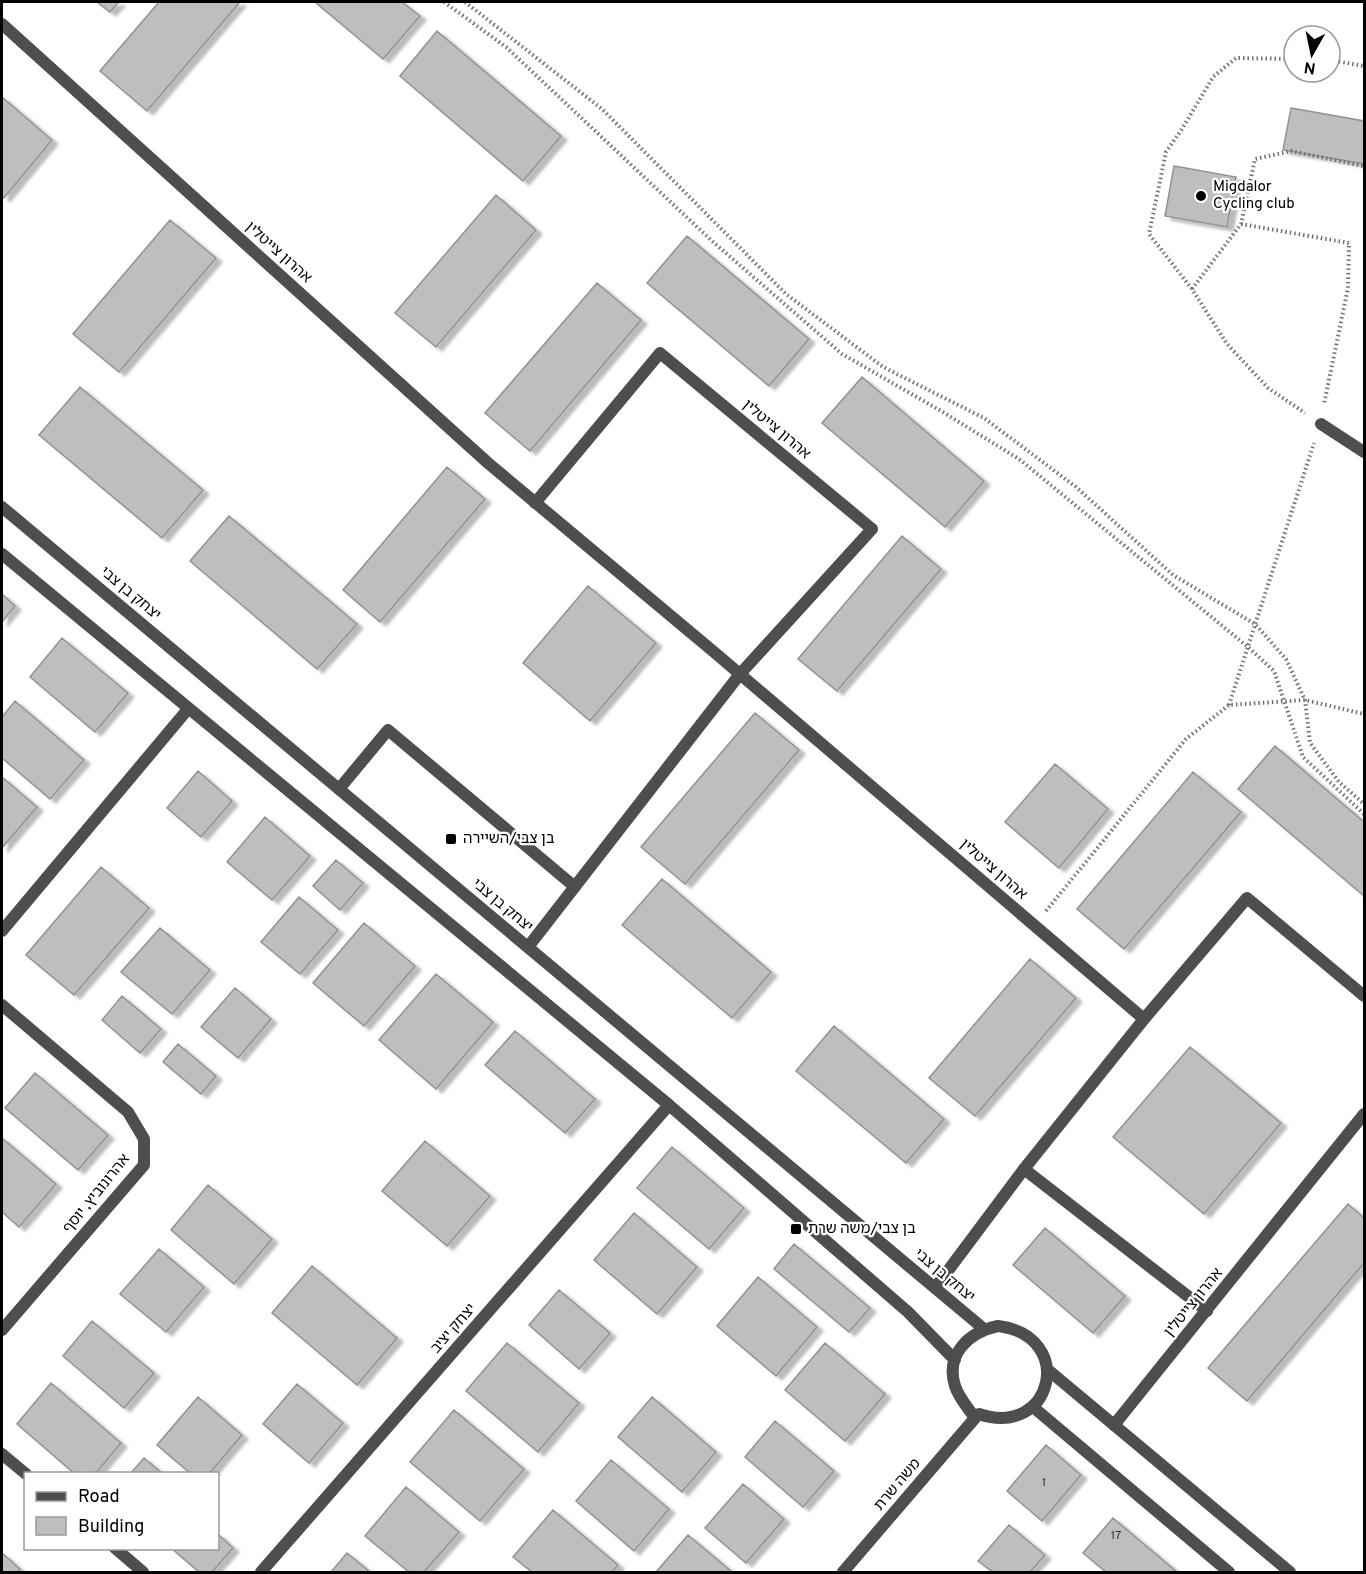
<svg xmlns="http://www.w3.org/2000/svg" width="1366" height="1574" font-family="Overpass,'Noto Sans Hebrew',sans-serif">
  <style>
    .building { fill: #bebebe; stroke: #929292; stroke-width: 1.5; filter: url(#shadow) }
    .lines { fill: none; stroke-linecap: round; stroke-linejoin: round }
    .path { stroke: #707070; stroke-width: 4; stroke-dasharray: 1.5 3; stroke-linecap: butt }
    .service { stroke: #4e4e4e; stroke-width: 12 }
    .minor { stroke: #4e4e4e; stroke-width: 12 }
    .tertiary { stroke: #4e4e4e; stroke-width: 12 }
    .poi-dot { fill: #000; stroke: #fff; stroke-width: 2 }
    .labels { text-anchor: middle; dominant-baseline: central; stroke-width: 4.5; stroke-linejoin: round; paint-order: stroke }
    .number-label { font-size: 12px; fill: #303030 }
    .poi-label { font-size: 15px; fill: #000; stroke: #fff; text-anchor: start }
    .street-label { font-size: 15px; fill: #000; stroke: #fff }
  </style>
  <defs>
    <filter id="shadow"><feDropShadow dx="6" dy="4" stdDeviation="1.5" flood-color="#0004"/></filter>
  </defs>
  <rect width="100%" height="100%" fill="#fff"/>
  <path class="building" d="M97,2H119L110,12Z
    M159,2H240L147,111L100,71Z
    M315,2H402L420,16L383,59Z
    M437,31L561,136L523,181L400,76Z
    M2,97L52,140L4,198L2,196Z
    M1291,108L1364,121V164L1283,150Z
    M1174,166L1236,177L1227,227L1165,216Z
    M496,195L536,230L436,347L395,313Z
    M170,220L216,258L119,372L73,334Z
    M687,236L809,339L769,386L647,283Z
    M597,283L641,320L530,451L485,413Z
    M862,377L984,481L945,527L822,423Z
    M80,387L203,490L162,538L39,435Z
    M447,467L485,499L380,622L343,590Z
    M229,516L357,624L317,669L190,561Z
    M902,536L941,569L837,691L798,659Z
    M588,586L656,643L590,721L523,663Z
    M2,594L15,606L2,622Z
    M62,638L128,693L95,732L30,677Z
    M15,701L84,760L50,799L2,758V717Z
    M755,713L799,750L685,884L641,847Z
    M1275,746L1364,822V896L1238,789Z
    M1055,764L1108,809L1059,868L1005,822Z
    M198,771L232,801L201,837L167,808Z
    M1193,772L1241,812L1124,949L1077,909Z
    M2,777L37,807L2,848Z
    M265,817L310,856L272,900L227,862Z
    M336,860L363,883L340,910L313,886Z
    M101,867L149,908L74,995L26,955Z
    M662,879L771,972L732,1018L622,925Z
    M299,897L338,930L300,974L261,942Z
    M364,923L415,966L364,1026L313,983Z
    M160,928L210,970L172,1014L121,972Z
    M1030,959L1076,998L975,1116L929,1078Z
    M436,974L493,1022L436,1089L379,1040Z
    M235,988L271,1019L238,1058L201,1027Z
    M122,996L161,1029L140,1053L102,1020Z
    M834,1026L944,1119L906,1163L796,1071Z
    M515,1031L595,1099L565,1133L485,1065Z
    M178,1044L216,1076L201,1094L163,1062Z
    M1190,1047L1281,1123L1204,1214L1113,1137Z
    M35,1073L108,1135L78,1170L5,1108Z
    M2,1138L56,1184L19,1227L2,1212Z
    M425,1141L490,1196L447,1246L382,1191Z
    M672,1147L744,1208L709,1249L637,1188Z
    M208,1185L272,1239L234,1284L171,1230Z
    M1348,1204L1364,1218V1263L1247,1401L1208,1368Z
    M634,1213L697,1267L657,1314L594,1260Z
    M1045,1228L1125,1296L1093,1333L1013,1265Z
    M794,1244L870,1308L849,1332L774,1269Z
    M159,1249L204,1287L166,1332L120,1294Z
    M312,1266L397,1338L357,1385L272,1313Z
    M758,1277L817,1327L776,1376L717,1326Z
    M559,1290L610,1333L579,1369L529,1325Z
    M92,1321L154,1373L124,1408L63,1356Z
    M507,1343L579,1403L538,1452L466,1391Z
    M825,1343L885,1394L845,1441L785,1390Z
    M51,1383L121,1443L95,1474H75L17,1424Z
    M297,1384L343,1423L309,1463L263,1424Z
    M198,1397L242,1435L209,1474H191L157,1445Z
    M652,1397L716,1452L682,1492L618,1437Z
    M454,1410L524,1469L480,1521L410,1462Z
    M775,1421L834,1471L803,1507L745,1457Z
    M1046,1445L1081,1475L1042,1521L1007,1491Z
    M144,1458L163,1474H130Z
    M611,1460L669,1509L634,1551L576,1501Z
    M743,1484L784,1519L746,1563L705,1528Z
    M406,1487L459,1532L424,1572H409L365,1536Z
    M553,1510L618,1565L612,1572H532L513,1557Z
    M1113,1518L1177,1572H1106L1083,1553Z
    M1009,1525L1045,1555L1030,1572H993L978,1561Z
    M218,1534L233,1548L212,1572H199L171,1548H218Z
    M688,1535L732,1572H656Z
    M2,1553L20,1569L17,1572H2Z
    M347,1553L370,1572H331Z"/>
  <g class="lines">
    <path class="path" d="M444,2L506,47L712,241L842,354L946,414L1019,459L1248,647L1274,671L1303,757L1364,814
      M465,2L602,109L786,294L883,367L984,418L1076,487L1173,575L1255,624L1286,659L1305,700L1310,743L1339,782L1364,804
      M1294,59L1236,58L1213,77L1182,129L1166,152L1149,234L1192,289L1227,344L1268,388L1305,413
      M1330,60L1364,66
      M1241,224L1349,243L1348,288L1324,404
      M1192,289L1241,224L1255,159L1291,151L1364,166
      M1229,705L1314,443
      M1046,911L1186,739L1229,705L1305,700L1364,714"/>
    <path class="service" d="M1024,1169L1207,1311"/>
    <path class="minor" d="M2,24L488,463L714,652L1144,1019
      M1321,424L1364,452
      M339,789L388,730L575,887
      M2,931L188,709
      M528,947L740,674L872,529L660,353L535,503
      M2,1005L128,1112L144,1139V1165L2,1330
      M935,1288L1024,1169L1144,1019L1247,898L1364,996
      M1114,1425L1364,1114
      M2,1454L26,1474
      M115,1548L143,1572
      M261,1572L669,1105"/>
    <path class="tertiary" d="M2,507L984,1329
      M2,554L669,1105L908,1312L955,1360
      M998,1326C1077,1336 1053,1439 979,1414L975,1418C968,1408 959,1398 955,1386C945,1354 969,1332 998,1326Z
      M1047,1369L1290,1572
      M1033,1407L1229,1572
      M843,1572L975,1418"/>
  </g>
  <g class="poi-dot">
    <circle cx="1201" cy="196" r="6"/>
    <rect x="445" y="833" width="12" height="12" rx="3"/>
    <rect x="790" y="1223" width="12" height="12" rx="3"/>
  </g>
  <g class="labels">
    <g class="number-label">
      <text x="1044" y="1483">1</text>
      <text x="1116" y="1536">17</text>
    </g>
    <g class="poi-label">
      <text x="1213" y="187">Migdalor<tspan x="1213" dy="17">Cycling club</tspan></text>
      <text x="463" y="839">בן צבי/השיירה</text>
      <text x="808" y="1229">בן צבי/משה שרת</text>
    </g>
    <g class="street-label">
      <text transform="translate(278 253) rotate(42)">אהרון צייטלין</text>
      <text transform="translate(776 430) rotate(40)">אהרון צייטלין</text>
      <text transform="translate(130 594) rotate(40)">יצחק בן צבי</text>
      <text transform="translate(993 870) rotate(41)">אהרון צייטלין</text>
      <text transform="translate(502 906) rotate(40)">יצחק בן צבי</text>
      <text transform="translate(97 1194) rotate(-51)">אהרונוביץ, יוסף</text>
      <text transform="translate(944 1276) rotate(40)">יצחק בן צבי</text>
      <text transform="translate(1194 1303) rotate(-51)">אהרון צייטלין</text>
      <text transform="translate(454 1329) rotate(-49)">יצחק יציב</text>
      <text transform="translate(898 1485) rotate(-50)">משה שרת</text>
    </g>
  </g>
  <rect width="1366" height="1574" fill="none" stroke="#000000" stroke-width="6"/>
  <rect x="24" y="1472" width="195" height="78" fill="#ffffff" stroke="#999999" stroke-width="1.5"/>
  <rect x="36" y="1492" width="30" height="9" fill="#4e4e4e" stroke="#999999" stroke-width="1.5"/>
  <text x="78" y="1502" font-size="18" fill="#000000">Road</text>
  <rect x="36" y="1517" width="30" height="18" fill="#bebebe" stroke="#999999" stroke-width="1.5"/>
  <text x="78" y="1532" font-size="18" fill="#000000">Building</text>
  <g transform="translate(1312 54) rotate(189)"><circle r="28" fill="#ffffff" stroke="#999999" stroke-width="1.5"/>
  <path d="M0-4.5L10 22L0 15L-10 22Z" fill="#000000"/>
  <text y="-9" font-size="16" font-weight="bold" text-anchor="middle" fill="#000000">N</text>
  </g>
</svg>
